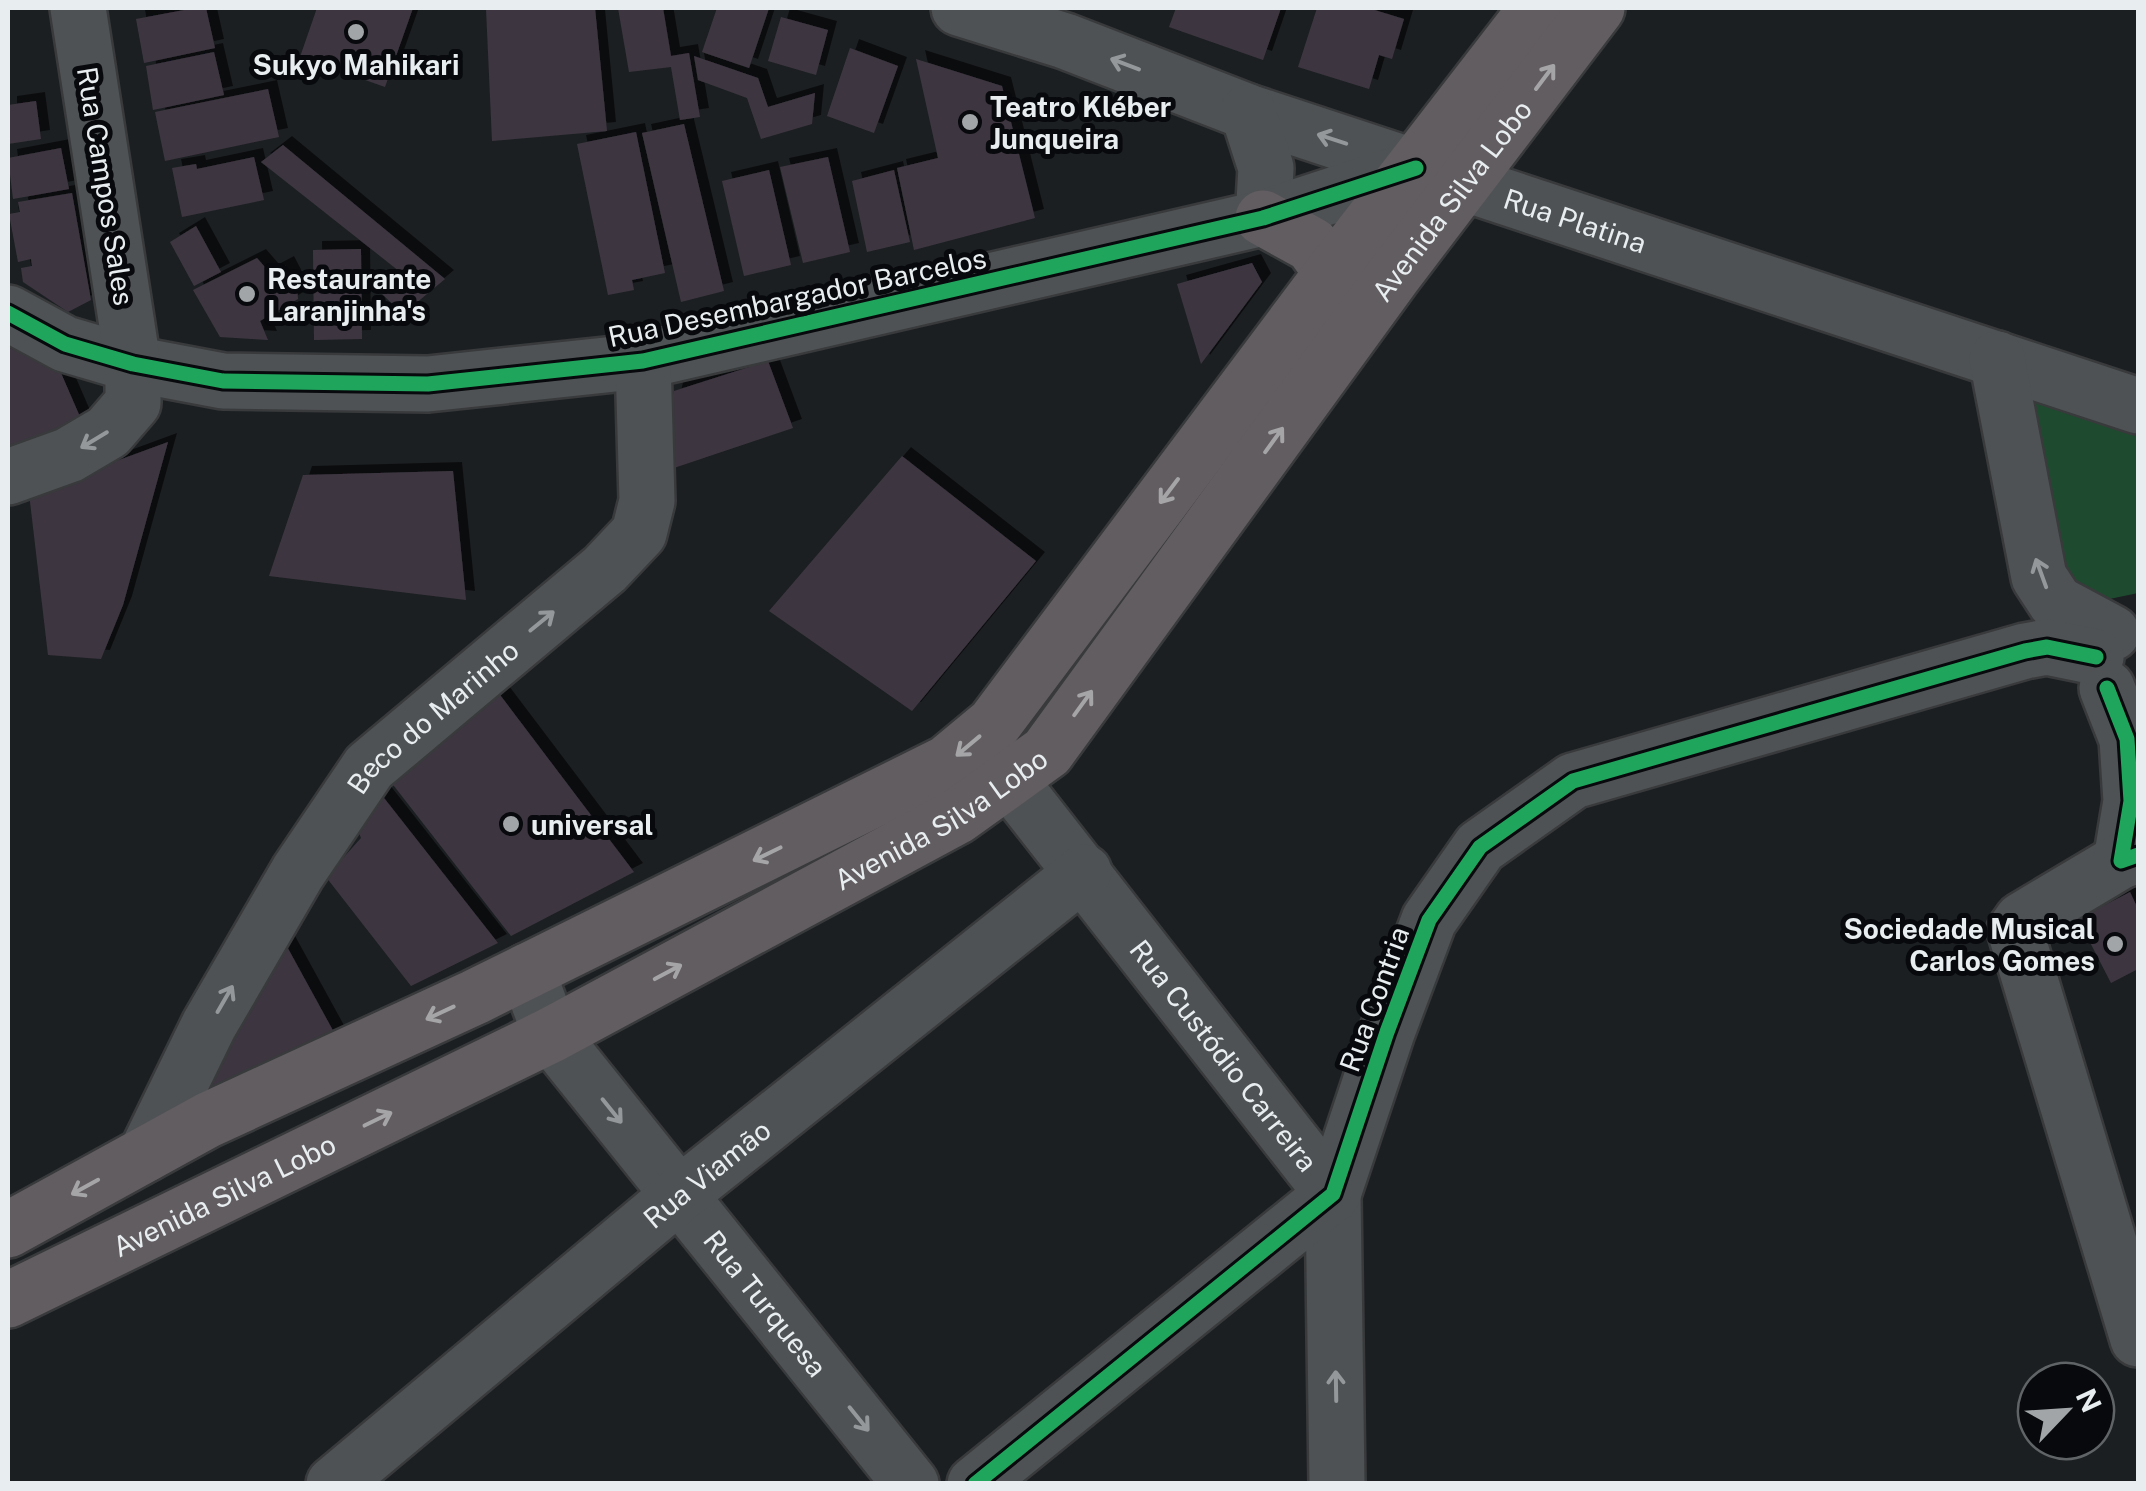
<svg xmlns="http://www.w3.org/2000/svg" width="2146" height="1491" font-family="'Public Sans',sans-serif">
  <style>
    .green { fill: #1e4b2f }
    .building { fill: #3d3641; filter: url(#shadow) }
    .lines { fill: none; stroke-linecap: round; stroke-linejoin: round }
    .minor-casing { stroke: #383a3c; stroke-width: 60 }
    .major-casing { stroke: #383a3c; stroke-width: 60 }
    .minor { stroke: #4f5254; stroke-width: 55 }
    .major { stroke: #625d61; stroke-width: 55 }
    .cycleway-casing { stroke: #07090c; stroke-width: 21 }
    .cycleway { stroke: #20a55d; stroke-width: 15 }
    .oneway { stroke: #94989a }
    .oneway2 { stroke: #a5a5a8 }
    .poi-dot { fill: #a1a5a8; stroke: #07090c; stroke-width: 4 }
    .labels { text-anchor: middle; dominant-baseline: central; stroke-width: 10; stroke-linejoin: round; paint-order: stroke }
    .poi-label { font-size: 28px; font-weight: bold; fill: #e8edf0; stroke: #07090c; text-anchor: start }
    .street-label { font-size: 28px; fill: #e8edf0; stroke: #07090c }
  </style>
  <defs>
    <filter id="shadow"><feDropShadow dx="9" dy="-9" stdDeviation="0" flood-color="#0009"/></filter>
  </defs>
  <rect width="100%" height="100%" fill="#1c1f22"/>
  <path class="green" d="M2032,399L2138,433V593L2081,605L2052,580Z"/>
  <path class="building" d="M195,8H206L215,48L144,63L136,19Z
    M317,8H413L385,87L300,57Z
    M486,8H595L607,131L492,141Z
    M618,8H663L671,56L689,53L700,117L680,120L671,67L629,72Z
    M717,8H769L749,68L702,52Z
    M1176,8H1281L1263,60L1169,27Z
    M1317,8H1368L1404,19L1392,59L1379,55L1369,89L1298,67Z
    M781,17L828,30L816,75L768,61Z
    M850,48L898,66L874,133L827,116Z
    M214,52L224,95L153,110L146,66Z
    M694,56L758,78L768,107L815,93L812,124L761,139L747,98L698,80Z
    M916,59L1002,86L1035,218L914,250L897,168L938,158Z
    M268,89L279,137L165,161L155,112Z
    M36,101L41,139L8,144V105Z
    M684,124L724,291L681,302L642,133Z
    M636,132L665,273L632,280L634,290L608,295L577,144Z
    M283,145L445,279L403,314L382,294L404,275L261,162Z
    M61,148L69,189L13,199L8,158Z
    M254,157L264,200L182,217L172,168L196,164L197,169Z
    M828,157L850,252L803,263L780,167Z
    M769,170L791,265L744,276L722,181Z
    M894,170L910,242L867,252L852,181Z
    M72,193L91,300L68,312L23,282L21,268L32,266L31,259L18,262L9,214L20,212L18,202Z
    M196,226L221,272L194,286L170,242Z
    M361,249L362,339L314,340L313,250Z
    M257,258L270,273L285,265L297,288L298,299L260,321L268,340L220,337L193,290Z
    M1252,263L1262,282L1201,364L1177,284Z
    M8,347L61,373L84,426L8,457Z
    M768,361L793,428L656,474L674,391Z
    M168,442L123,605L101,659L48,655L29,493Z
    M902,456L1036,561L912,711L769,611Z
    M453,471L466,600L269,576L303,475Z
    M491,683L634,872L511,936L387,777Z
    M377,789L498,943L411,986L326,877L361,838L354,820Z
    M2130,892L2138,909V969L2111,983L2078,919Z
    M285,943L336,1036L209,1090L202,1084Z"/>
  <g class="lines">
    <defs>
      <g id="minor">
        <path id="s1" d="M959,8L1065,41L1248,112L2138,406"/>
        <path d="M1248,112L1266,168L1263,218"/>
        <path d="M8,313L65,344L133,364L223,381L428,384L643,361L1263,218L1416,168"/>
        <path d="M1997,359L2039,577L2056,603L2112,633"/>
        <path d="M8,477L69,455L108,432L133,403V364L78,8"/>
        <path d="M2107,688L2127,739L2131,801L2121,861"/>
        <path id="s2" d="M1010,781L1333,1194L1337,1484"/>
        <path d="M2138,855L2121,861L2022,920L2015,930L2138,1339"/>
        <path id="s3" d="M527,971L551,1035L911,1484"/>
        <path id="s4" d="M146,1154L209,1025L298,872L369,767L605,569L639,533L647,501L643,361"/>
        <path id="s5" d="M334,1484L679,1195L1084,872"/>
        <path d="M975,1484L1333,1194L1387,1032L1429,920L1480,847L1573,781L2025,651L2047,647L2096,657"/>
      </g>
      <g id="major">
        <path d="M1263,218L1312,245L1332,273"/>
        <path d="M8,1230L208,1120L475,997L947,763L994,724L1332,273L1537,8"/>
        <path id="s6" d="M8,1300L551,1035L958,816L1047,752L1394,275L1597,8"/>
      </g>
    </defs>
    <use href="#minor" class="minor-casing"/>
    <use href="#major" class="major-casing"/>
    <use href="#minor" class="minor"/>
    <use href="#major" class="major"/>
    <defs>
      <path id="cycleway" d="M8,313L65,344L133,364L223,381L428,384L643,361L1263,218L1416,168
        M2107,688L2127,739L2131,801L2121,861L2138,855
        M975,1484L1333,1194L1387,1032L1429,920L1480,847L1573,781L2025,651L2047,647L2096,657"/>
    </defs>
    <use href="#cycleway" class="cycleway-casing"/>
    <use href="#cycleway" class="cycleway"/>
  </g>
  <defs><path id="oneway-shaft" d="M-6 0H5M1.5-3L5.5 0L1.5 3" fill="none" stroke-width="1.6" stroke-linecap="round" stroke-linejoin="round" transform="scale(2.5)"/></defs>
  <g class="oneway">
    <use href="#oneway-shaft" transform="translate(1125 64) rotate(-159)"/>
    <use href="#oneway-shaft" transform="translate(1332 139) rotate(-162)"/>
    <use href="#oneway-shaft" transform="translate(94 440) rotate(149)"/>
    <use href="#oneway-shaft" transform="translate(2041 573) rotate(-110)"/>
    <use href="#oneway-shaft" transform="translate(542 621) rotate(-39)"/>
    <use href="#oneway-shaft" transform="translate(225 999) rotate(-60)"/>
    <use href="#oneway-shaft" transform="translate(612 1111) rotate(51)"/>
    <use href="#oneway-shaft" transform="translate(1336 1386) rotate(-91)"/>
    <use href="#oneway-shaft" transform="translate(859 1419) rotate(51)"/>
  </g>
  <g class="oneway2">
    <use href="#oneway-shaft" transform="translate(1545 77) rotate(-53)"/>
    <use href="#oneway-shaft" transform="translate(1274 440) rotate(-54)"/>
    <use href="#oneway-shaft" transform="translate(1169 491) rotate(127)"/>
    <use href="#oneway-shaft" transform="translate(1083 703) rotate(-54)"/>
    <use href="#oneway-shaft" transform="translate(968 746) rotate(140)"/>
    <use href="#oneway-shaft" transform="translate(767 854) rotate(154)"/>
    <use href="#oneway-shaft" transform="translate(668 972) rotate(-28)"/>
    <use href="#oneway-shaft" transform="translate(440 1013) rotate(155)"/>
    <use href="#oneway-shaft" transform="translate(378 1119) rotate(-26)"/>
    <use href="#oneway-shaft" transform="translate(85 1187) rotate(151)"/>
  </g>
  <g class="poi-dot">
    <circle cx="356" cy="32" r="10"/>
    <circle cx="970" cy="122" r="10"/>
    <circle cx="247" cy="294" r="10"/>
    <circle cx="511" cy="824" r="10"/>
    <circle cx="2115" cy="944" r="10"/>
  </g>
  <g class="labels">
    <g class="poi-label">
      <text x="356" y="64" text-anchor="middle">Sukyo Mahikari</text>
      <text x="990" y="106">Teatro Kléber<tspan x="990" dy="32">Junqueira</tspan></text>
      <text x="267" y="278">Restaurante<tspan x="267" dy="32">Laranjinha's</tspan></text>
      <text x="531" y="824">universal</text>
      <text x="2095" y="928" text-anchor="end">Sociedade Musical<tspan x="2095" dy="32">Carlos Gomes</tspan></text>
    </g>
    <g class="street-label">
      <text transform="translate(106 186) rotate(81)">Rua Campos Sales</text>
      <text stroke="none"><textPath href="#s6" startOffset="1860">Avenida Silva Lobo</textPath></text>
      <text stroke="none"><textPath href="#s1" startOffset="652">Rua Platina</textPath></text>
      <text transform="translate(797 297) rotate(-12)">Rua Desembargador Barcelos</text>
      <text stroke="none"><textPath href="#s4" startOffset="528">Beco do Marinho</textPath></text>
      <text stroke="none"><textPath href="#s6" startOffset="1050">Avenida Silva Lobo</textPath></text>
      <text transform="translate(1374 999) rotate(-70)">Rua Contria</text>
      <text stroke="none"><textPath href="#s2" startOffset="348">Rua Custódio Carreira</textPath></text>
      <text stroke="none"><textPath href="#s5" startOffset="485">Rua Viamão</textPath></text>
      <text stroke="none"><textPath href="#s6" startOffset="240">Avenida Silva Lobo</textPath></text>
      <text stroke="none"><textPath href="#s3" startOffset="412">Rua Turquesa</textPath></text>
    </g>
  </g>
  <rect width="2146" height="1491" fill="none" stroke="#e8edf0" stroke-width="20"/>
  <g transform="translate(2066 1411) rotate(65)"><circle r="48" fill="#07090c" stroke="#616467" stroke-width="2.5"/>
  <path d="M0-8L18 38L0 25L-18 38Z" fill="#a1a5a8"/>
  <text y="-15" font-size="28" font-weight="bold" text-anchor="middle" fill="#e8edf0">N</text>
  </g>
</svg>
